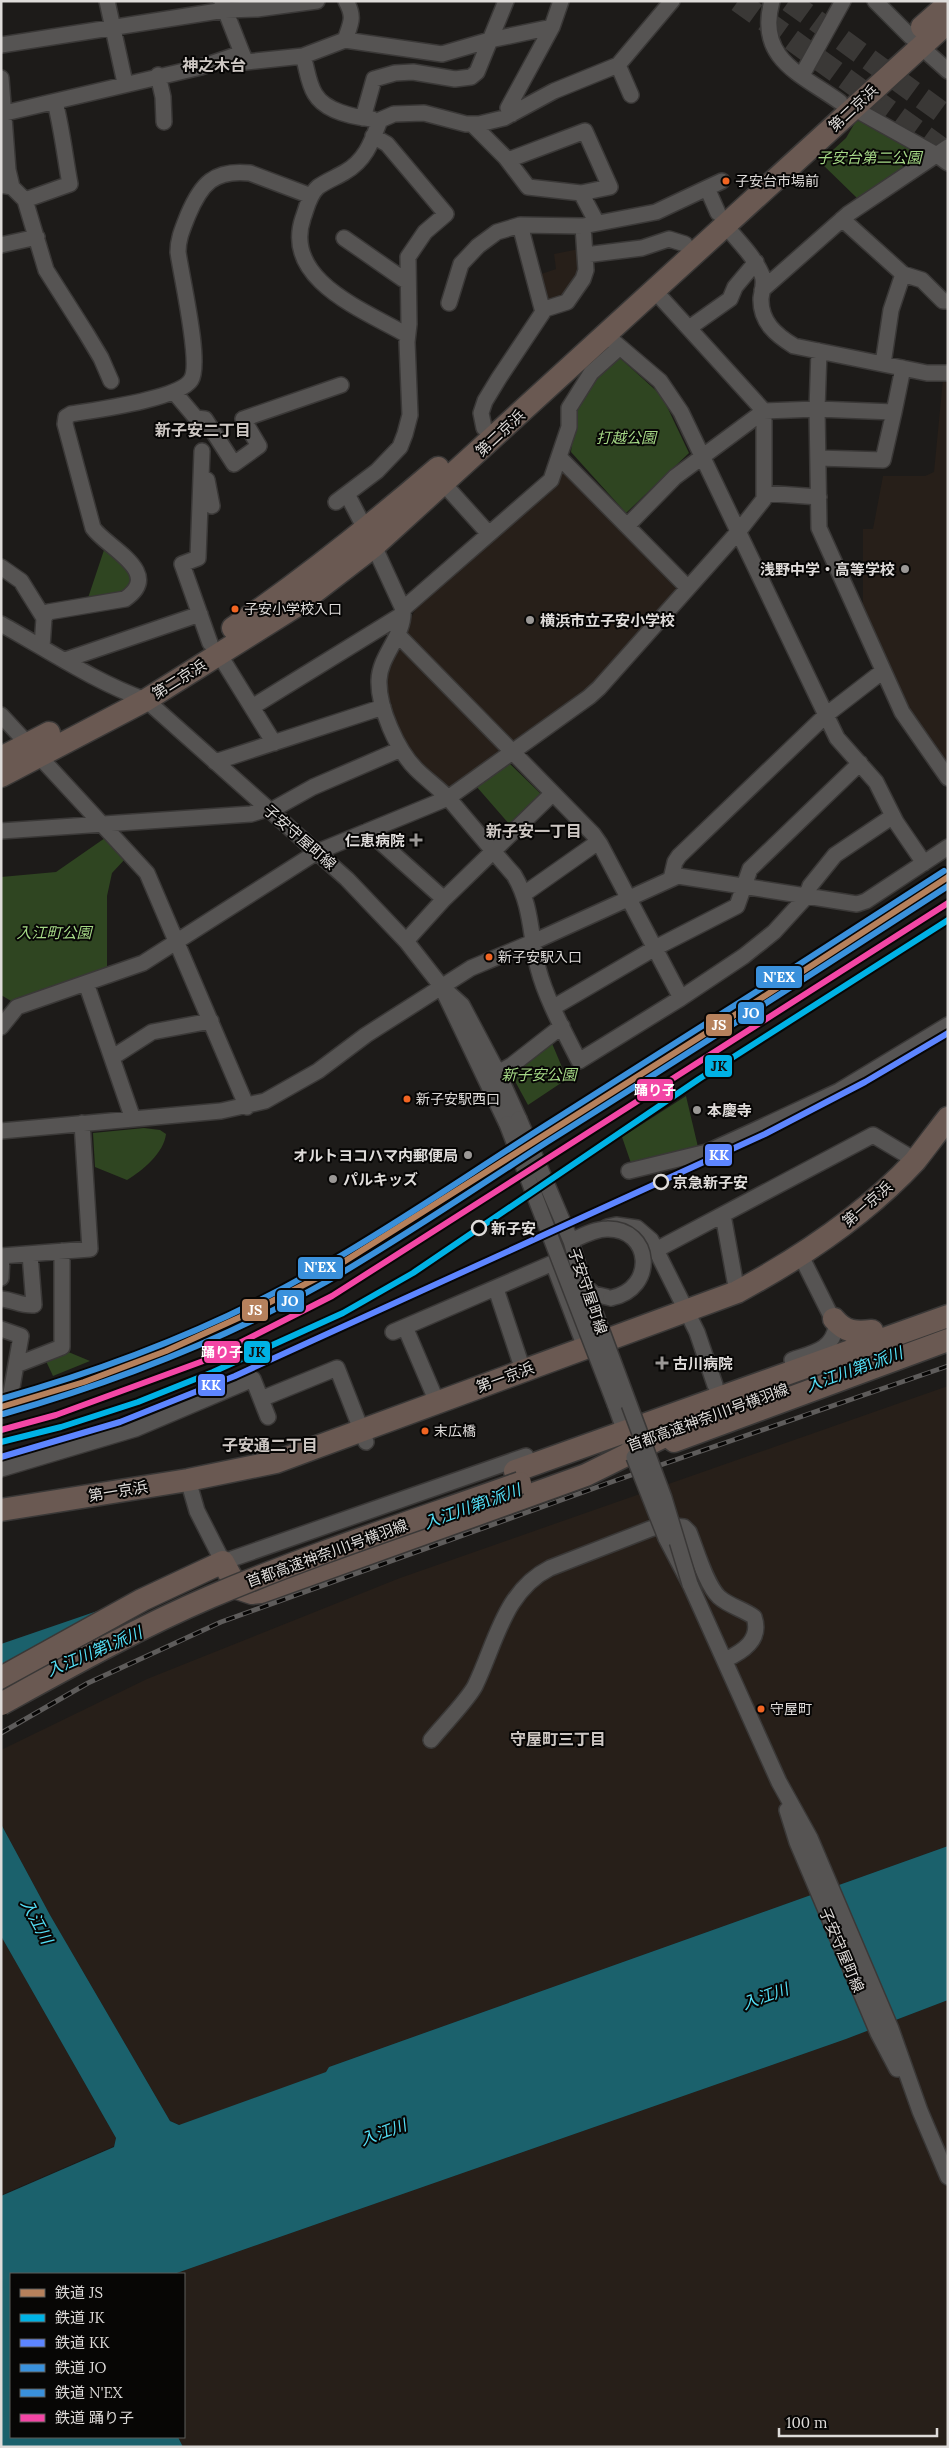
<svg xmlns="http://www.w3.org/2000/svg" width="949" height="2448" font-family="Lora,'Noto Sans JP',serif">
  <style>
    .built { fill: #271f19 }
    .green { fill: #2f4521 }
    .water { fill: #1b616c }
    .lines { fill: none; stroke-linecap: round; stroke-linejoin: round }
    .highway-tunnel { stroke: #3a3836; stroke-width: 22; stroke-dasharray: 22 11; stroke-linecap: butt }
    .minor-casing { stroke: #3a3837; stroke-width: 18 }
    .highway-casing { stroke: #3a3837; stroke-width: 25 }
    .minor { stroke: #565453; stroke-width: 15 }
    .highway { stroke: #6a5952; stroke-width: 22 }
    .rail-casing { stroke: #5e5c5b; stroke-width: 5 }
    .rail { stroke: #070605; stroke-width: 3; stroke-dasharray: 9; stroke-linecap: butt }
    .minor-bridge-casing { stroke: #3a3837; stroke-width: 18; stroke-linecap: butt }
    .highway-bridge-casing { stroke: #3a3837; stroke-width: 25; stroke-linecap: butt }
    .minor-bridge { stroke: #565453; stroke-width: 15 }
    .highway-bridge { stroke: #6a5952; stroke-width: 22 }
    .rail-1-casing { stroke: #070605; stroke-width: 10 }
    .rail-2-casing { stroke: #070605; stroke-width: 10 }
    .rail-3-casing { stroke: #070605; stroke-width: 10 }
    .rail-4-casing { stroke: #070605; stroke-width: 10 }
    .rail-5-casing { stroke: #070605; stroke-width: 10 }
    .rail-6-casing { stroke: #070605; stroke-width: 10 }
    .rail-1 { stroke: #b6815c; stroke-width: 6 }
    .rail-2 { stroke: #00b2e5; stroke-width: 6 }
    .rail-3 { stroke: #5d85ff; stroke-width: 6 }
    .rail-4 { stroke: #3a91dc; stroke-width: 6 }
    .rail-5 { stroke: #3a90db; stroke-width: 6 }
    .rail-6 { stroke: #f346a5; stroke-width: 6 }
    .bus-dot { fill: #f26522; stroke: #070605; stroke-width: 2 }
    .poi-dot { fill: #9b9896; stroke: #070605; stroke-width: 2 }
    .stop-dot { fill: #070605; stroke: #dfdcda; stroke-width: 2.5 }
    .labels { text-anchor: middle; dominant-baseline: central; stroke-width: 4; stroke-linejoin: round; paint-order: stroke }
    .bus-label { font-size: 14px; fill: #dfdcda; stroke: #070605; text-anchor: start }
    .street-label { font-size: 15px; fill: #dfdcda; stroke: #070605 }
    .park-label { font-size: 15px; font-style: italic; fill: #a5d886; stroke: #070605 }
    .poi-label { font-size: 15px; font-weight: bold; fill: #dfdcda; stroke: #070605; text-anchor: start }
    .stop-label { font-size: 15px; font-weight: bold; fill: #dfdcda; stroke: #070605; text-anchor: start }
    .neighbourhood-label { font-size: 16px; font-weight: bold; fill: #cdc7c3; stroke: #070605 }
    .water-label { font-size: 16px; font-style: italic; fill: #54dff6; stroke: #070605 }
    .line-badge { stroke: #070605; stroke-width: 2 }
    .badge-label { font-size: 14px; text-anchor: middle; font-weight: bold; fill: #fff }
    .pale-badge-label { font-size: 14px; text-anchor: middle; font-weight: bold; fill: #111 }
  </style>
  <rect width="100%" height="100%" fill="#1d1b19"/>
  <path class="built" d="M579,249V277L566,297L546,302L535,276L556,269L554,254Z
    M943,379H948V768L906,713L863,609V529H873L883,476H925L934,472Z
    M563,473H568L679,587L596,681L514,741L507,740L404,635L417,605Z
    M402,650L499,749L496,755L452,787H444L428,775L397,736L382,677L395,651Z
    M948,1386V1846L329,2067L327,2072L180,2125L170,2121L50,1915L1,1824V1750L147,1679L400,1578Z
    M1,1936L116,2138L114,2146L1,2195Z
    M948,2000V2447H183L178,2437H184V2274H174L846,2039Z"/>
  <path class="green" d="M859,116L919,151L923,156L858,199L820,162L846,138Z
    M620,358L662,396L689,453L626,513L571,452L576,408L596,377Z
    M104,550L121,560L131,574C130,597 107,595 88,598Z
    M509,763L541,794L510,825L476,786Z
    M105,838L126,858L112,873L107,896V969L16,1004L1,995V877L56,872Z
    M551,1041L567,1079L528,1105L510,1072Z
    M686,1096L698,1147L632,1166L622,1137Z
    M144,1128L160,1130L166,1134C164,1153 142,1171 127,1180L95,1167L93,1133Z
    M66,1351L90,1361L53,1376L46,1361Z"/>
  <path class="water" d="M109,1607L1,1674V1644Z
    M1,1824L50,1915L170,2121L179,2125L326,2072L329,2067L948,1846V2000L846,2039L174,2274H11V2437H178L183,2447H1V2196L114,2147L116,2138L1,1936Z"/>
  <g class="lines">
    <path class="highway-tunnel" d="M738,1L948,153
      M789,1L948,117"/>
    <defs>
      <path id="minor" d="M107,1L125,83
        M346,1C355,17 351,23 345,40L442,54L490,40L552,27L561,1
        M772,1C756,59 801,74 840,102
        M875,1L911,37
        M1,45L225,10L257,9L317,1
        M920,46L948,71
        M242,53L246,62L303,56L345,40
        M303,56C307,68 308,83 315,94C325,111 353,117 372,119
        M618,65L631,95
        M158,75L163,97L164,122
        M802,75L843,1
        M1,78L8,170L12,187
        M853,108L937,155L948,163
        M1,114L201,67L242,53L222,2
        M512,114L508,108L552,27
        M363,118L374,79L395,73L413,72L455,79L471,77L477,72L506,1
        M472,124L506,158L528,187L581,193
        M508,160L585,131L610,187L581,193L597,223
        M1,185L12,187L25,200L46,270L86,333L101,358L111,381
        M25,200L70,184C65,157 62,129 55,102
        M718,213L707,188L722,181
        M842,219L903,274L922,280L943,301H948
        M520,225L543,312
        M725,225C738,241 754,256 762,275C765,282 762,291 761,298C760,322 776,335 794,346L927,373H948
        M344,238L403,279H408
        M1,245L37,237
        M585,255L642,248L669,239L685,244
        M762,290L848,214L948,147
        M449,303L461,264L478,246L497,232L520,225L583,226L656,212L707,188
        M689,328L730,299L735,287L756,262
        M407,335C364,310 282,280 303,218C307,207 309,195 318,187C326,181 337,177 345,172C366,160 372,141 380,120L394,114L424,113L466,124H479L504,118L554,91L618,65L672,1
        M606,335L660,381L681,412L837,738L876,782L896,822L924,863
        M819,351L817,409L819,528L902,712L948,778
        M883,364L891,310L903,274
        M174,392L196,418L205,419L234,464L259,446L243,419L341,385
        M484,428L481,413L485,401L499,378L545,309L567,302L583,279L586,270L583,226
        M202,451L198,558L182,564L210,643
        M560,458L688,588
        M818,458L883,460L894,412
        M207,480L212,506
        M444,484L489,534
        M764,493L819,497
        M347,494L374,546L403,609C405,636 380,654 379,680C378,707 397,750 416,769C427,780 440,789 450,800C471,825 492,850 514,875C532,905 530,935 538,968C546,999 565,1033 579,1061L681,998L744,956L774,932L806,897L810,886L835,855L893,816
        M336,502L377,471L400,447L405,434L410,415L407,342L409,324L408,257L425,232L446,214L387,144L373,136
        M628,525L675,477L764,411L817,409L894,412L903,368
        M1,567L21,581L44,618
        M403,609L551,480L569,427V408L591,373L620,347
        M1,624C48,650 95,682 146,700L347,879L406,941L442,987L462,1005L498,1073L519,1119
        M398,635L593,834L600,844L681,998
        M42,647L44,618L48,612L125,599C164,572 107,548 93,528L65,424L66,417L71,414C95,410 179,399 191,380C202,364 181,275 178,252C178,238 183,228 188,215C201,184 214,169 250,173L311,196
        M219,654L274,743
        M65,660L200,614
        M252,707L403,614
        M1,715L147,873L247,1107
        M215,762L383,707
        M270,811L313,787L401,749
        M1,831L251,814L267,809
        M368,831L444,899
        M671,879L675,862L679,856L826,715L883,671
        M524,894L598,842
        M406,941L444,899L552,794
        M86,983L133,1119
        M443,990L507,1124
        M554,1007L655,948L737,906L750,869L860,763
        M1,1027L17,1007L143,963L317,852L448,798L589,697L599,688L738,532L764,499V411L654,290
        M113,1057L152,1032L211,1021
        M498,1073L512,1065L562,1026
        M1,1131L221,1111L265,1101L318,1071L366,1035L471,968L533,942L678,876L857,904L866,901L948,847
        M629,1171L707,1152L751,1132L839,1091L948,1025
        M723,1215L737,1292
        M607,1227L616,1225L637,1228L651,1240L697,1332L715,1385
        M656,1250L873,1135L915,1160
        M1,1256L90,1249L82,1123
        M1,1278L2,1256
        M582,1284L594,1294L611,1298
        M496,1289L523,1370
        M1,1299C14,1300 21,1306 34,1305L30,1254
        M405,1327L437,1402
        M1,1329L21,1336L11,1393
        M393,1332L553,1263L585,1347
        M792,1360C812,1353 833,1350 836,1326L801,1256
        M16,1365L62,1347V1251
        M261,1399L337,1368L366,1442
        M615,1404L628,1440
        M1,1469L135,1429L253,1379L268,1417
        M188,1480L197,1511L223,1562L526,1456
        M666,1538L690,1584L779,1782L810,1838L891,2029L920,2111L948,2177
        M431,1740C443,1725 467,1701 475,1686C496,1643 504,1591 550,1568L650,1529L664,1525L684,1527L689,1532C696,1549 706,1585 719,1597C729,1606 743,1609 754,1617C762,1640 742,1652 725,1660
        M787,1810L797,1842L878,2033L897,2069"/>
      <path id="highway" d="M922,27L948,4
        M233,628C305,579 372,525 438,468
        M1,758L49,733
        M1,776L146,700L296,606L374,546L948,22
        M834,1319C845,1332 855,1333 872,1331
        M674,1441L948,1340
        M515,1471L948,1316
        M1,1510L188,1480L276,1462L737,1292C802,1257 864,1216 915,1161C926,1147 937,1132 948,1118
        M1,1678L142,1600L223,1562L237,1588L252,1593L261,1592L586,1475L689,1424"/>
    </defs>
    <use href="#minor" class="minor-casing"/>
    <use href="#highway" class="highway-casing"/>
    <use href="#minor" class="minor"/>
    <use href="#highway" class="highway"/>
    <defs>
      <path id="rail" d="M1,1733L88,1683L221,1622L617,1480L948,1366"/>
    </defs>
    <use href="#rail" class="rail-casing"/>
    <use href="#rail" class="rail"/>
    <defs>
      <path id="minor-bridge" d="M519,1119L571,1241L581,1275L664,1498L690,1584
        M507,1124L615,1404
        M571,1241C582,1236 595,1229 607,1229C652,1228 657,1289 611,1298
        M634,1457L666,1538"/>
      <path id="highway-bridge" d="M1,1704C70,1666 138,1628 210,1597C311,1554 417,1520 520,1483"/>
    </defs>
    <use href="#minor-bridge" class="minor-bridge-casing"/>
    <use href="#highway-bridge" class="highway-bridge-casing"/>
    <use href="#minor-bridge" class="minor-bridge"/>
    <use href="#highway-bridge" class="highway-bridge"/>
    <defs>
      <path id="rail-1" d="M1,1407L84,1382L166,1351L245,1315L323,1275L760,999L948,877"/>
      <path id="rail-2" d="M1,1442L61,1427L138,1402L213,1372L343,1313L413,1273L699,1079L948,920"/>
      <path id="rail-3" d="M1,1457L120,1422L235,1376L765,1134L865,1082L948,1033"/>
      <path id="rail-4" d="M3,1414C115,1382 224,1340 326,1282C401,1239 474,1189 547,1142C681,1058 815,972 948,886"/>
      <path id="rail-5" d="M1,1399C111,1368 219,1326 318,1269C394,1226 466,1176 540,1129C675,1044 810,958 944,871"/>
      <path id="rail-6" d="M1,1430L56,1415L206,1360L332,1296L948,903"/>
    </defs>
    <use href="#rail-1" class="rail-1-casing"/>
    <use href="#rail-2" class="rail-2-casing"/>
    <use href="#rail-3" class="rail-3-casing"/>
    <use href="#rail-4" class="rail-4-casing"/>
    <use href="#rail-5" class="rail-5-casing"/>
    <use href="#rail-6" class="rail-6-casing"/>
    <use href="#rail-1" class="rail-1"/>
    <use href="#rail-2" class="rail-2"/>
    <use href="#rail-3" class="rail-3"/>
    <use href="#rail-4" class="rail-4"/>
    <use href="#rail-5" class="rail-5"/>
    <use href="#rail-6" class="rail-6"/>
  </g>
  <g class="bus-dot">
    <circle cx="726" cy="181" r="4.5"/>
    <circle cx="235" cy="609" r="4.5"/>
    <circle cx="489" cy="957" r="4.5"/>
    <circle cx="407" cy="1099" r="4.5"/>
    <circle cx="425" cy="1431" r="4.5"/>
    <circle cx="761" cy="1709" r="4.5"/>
  </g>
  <g class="poi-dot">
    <circle cx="905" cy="569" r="5"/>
    <circle cx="530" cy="620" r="5"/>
    <path d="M413.5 832.5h5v5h5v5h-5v5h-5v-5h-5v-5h5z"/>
    <circle cx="697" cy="1110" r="5"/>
    <circle cx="468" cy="1155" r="5"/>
    <circle cx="333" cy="1179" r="5"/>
    <path d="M659.5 1355.5h5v5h5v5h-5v5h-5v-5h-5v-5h5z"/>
  </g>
  <g class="stop-dot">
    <circle cx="661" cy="1182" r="7"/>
    <circle cx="479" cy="1228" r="7"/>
  </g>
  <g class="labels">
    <g class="bus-label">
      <text x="735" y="181">子安台市場前</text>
      <text x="244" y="609">子安小学校入口</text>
      <text x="498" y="957">新子安駅入口</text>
      <text x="416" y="1099">新子安駅西口</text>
      <text x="434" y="1431">末広橋</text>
      <text x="770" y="1709">守屋町</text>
    </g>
    <g class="street-label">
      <text transform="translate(853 108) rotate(-43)">第二京浜</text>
      <text transform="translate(500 433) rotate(-43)">第二京浜</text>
      <text transform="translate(179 679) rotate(-32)">第二京浜</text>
      <text transform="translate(300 837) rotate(41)">子安守屋町線</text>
      <text transform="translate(867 1204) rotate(-41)">第一京浜</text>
      <text transform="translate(588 1291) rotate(71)">子安守屋町線</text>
      <text transform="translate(505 1377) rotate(-20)">第一京浜</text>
      <text transform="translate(708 1417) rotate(-20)">首都高速神奈川1号横羽線</text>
      <text transform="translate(118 1491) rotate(-9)">第一京浜</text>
      <text transform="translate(327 1553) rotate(-20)">首都高速神奈川1号横羽線</text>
      <text transform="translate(842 1950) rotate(67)">子安守屋町線</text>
    </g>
    <g class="park-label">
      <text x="869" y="157">子安台第二公園</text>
      <text x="626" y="437">打越公園</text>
      <text x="54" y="932">入江町公園</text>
      <text x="539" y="1074">新子安公園</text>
    </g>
    <g class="poi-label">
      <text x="895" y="569" text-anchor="end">浅野中学・高等学校</text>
      <text x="540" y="620">横浜市立子安小学校</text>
      <text x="405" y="840" text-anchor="end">仁恵病院</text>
      <text x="707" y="1110">本慶寺</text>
      <text x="458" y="1155" text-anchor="end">オルトヨコハマ内郵便局</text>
      <text x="343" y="1179">パルキッズ</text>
      <text x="673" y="1363">古川病院</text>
    </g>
    <g class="stop-label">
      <text x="673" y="1182">京急新子安</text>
      <text x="491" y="1228">新子安</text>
    </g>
    <g class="neighbourhood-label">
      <text x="214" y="65">神之木台</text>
      <text x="203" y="430">新子安二丁目</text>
      <text x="534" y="831">新子安一丁目</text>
      <text x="270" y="1445">子安通二丁目</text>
      <text x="558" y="1739">守屋町三丁目</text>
    </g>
    <g class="water-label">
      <text transform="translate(854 1369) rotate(-20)">入江川第1派川</text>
      <text transform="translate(472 1506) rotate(-20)">入江川第1派川</text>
      <text transform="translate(94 1651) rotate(-23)">入江川第1派川</text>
      <text transform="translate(37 1921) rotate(62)">入江川</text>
      <text transform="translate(765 1996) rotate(-20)">入江川</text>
      <text transform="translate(383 2132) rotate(-20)">入江川</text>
    </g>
  </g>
  <g class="line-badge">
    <rect x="755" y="965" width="48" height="24" rx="5" fill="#3a90db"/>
    <rect x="737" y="1001" width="28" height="24" rx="5" fill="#3a91dc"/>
    <rect x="705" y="1013" width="28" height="24" rx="5" fill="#b6815c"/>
    <rect x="704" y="1054" width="29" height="24" rx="5" fill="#00b2e5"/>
    <rect x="636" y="1078" width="38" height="24" rx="5" fill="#f346a5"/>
    <rect x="704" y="1143" width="29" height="24" rx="5" fill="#5d85ff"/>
    <rect x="297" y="1256" width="47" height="24" rx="5" fill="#3a90db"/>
    <rect x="276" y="1289" width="29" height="24" rx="5" fill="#3a91dc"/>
    <rect x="241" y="1298" width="28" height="24" rx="5" fill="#b6815c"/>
    <rect x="203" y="1340" width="38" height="24" rx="5" fill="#f346a5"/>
    <rect x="243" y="1340" width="28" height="24" rx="5" fill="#00b2e5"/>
    <rect x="197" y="1373" width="29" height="24" rx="5" fill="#5d85ff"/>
  </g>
  <g class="badge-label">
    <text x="779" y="982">N'EX</text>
    <text x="751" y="1018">JO</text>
    <text x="719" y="1030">JS</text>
    <text x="655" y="1095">踊り子</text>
    <text x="719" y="1160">KK</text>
    <text x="320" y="1272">N'EX</text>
    <text x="290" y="1306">JO</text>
    <text x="255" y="1315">JS</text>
    <text x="222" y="1357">踊り子</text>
    <text x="211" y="1390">KK</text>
  </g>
  <g class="pale-badge-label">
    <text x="719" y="1071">JK</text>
    <text x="257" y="1357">JK</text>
  </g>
  <rect width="949" height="2448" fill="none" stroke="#dfdcda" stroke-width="5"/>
  <rect x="10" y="2273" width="175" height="165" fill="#070605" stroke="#5d5c5a"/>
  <rect x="20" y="2289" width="25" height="8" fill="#b6815c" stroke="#5d5c5a"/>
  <text x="55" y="2298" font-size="15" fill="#dfdcda">鉄道 JS</text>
  <rect x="20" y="2314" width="25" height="8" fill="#00b2e5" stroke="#5d5c5a"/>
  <text x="55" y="2323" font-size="15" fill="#dfdcda">鉄道 JK</text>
  <rect x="20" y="2339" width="25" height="8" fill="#5d85ff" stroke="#5d5c5a"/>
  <text x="55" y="2348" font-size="15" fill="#dfdcda">鉄道 KK</text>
  <rect x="20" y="2364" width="25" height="8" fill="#3a91dc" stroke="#5d5c5a"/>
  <text x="55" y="2373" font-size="15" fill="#dfdcda">鉄道 JO</text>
  <rect x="20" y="2389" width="25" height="8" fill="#3a90db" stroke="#5d5c5a"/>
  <text x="55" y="2398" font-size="15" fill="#dfdcda">鉄道 N'EX</text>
  <rect x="20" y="2414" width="25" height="8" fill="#f346a5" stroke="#5d5c5a"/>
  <text x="55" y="2423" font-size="15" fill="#dfdcda">鉄道 踊り子</text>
  <path d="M779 2428v8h158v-8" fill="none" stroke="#dfdcda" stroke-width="2.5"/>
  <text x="786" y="2428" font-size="15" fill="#dfdcda" stroke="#070605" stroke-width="4" paint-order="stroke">100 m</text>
</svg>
